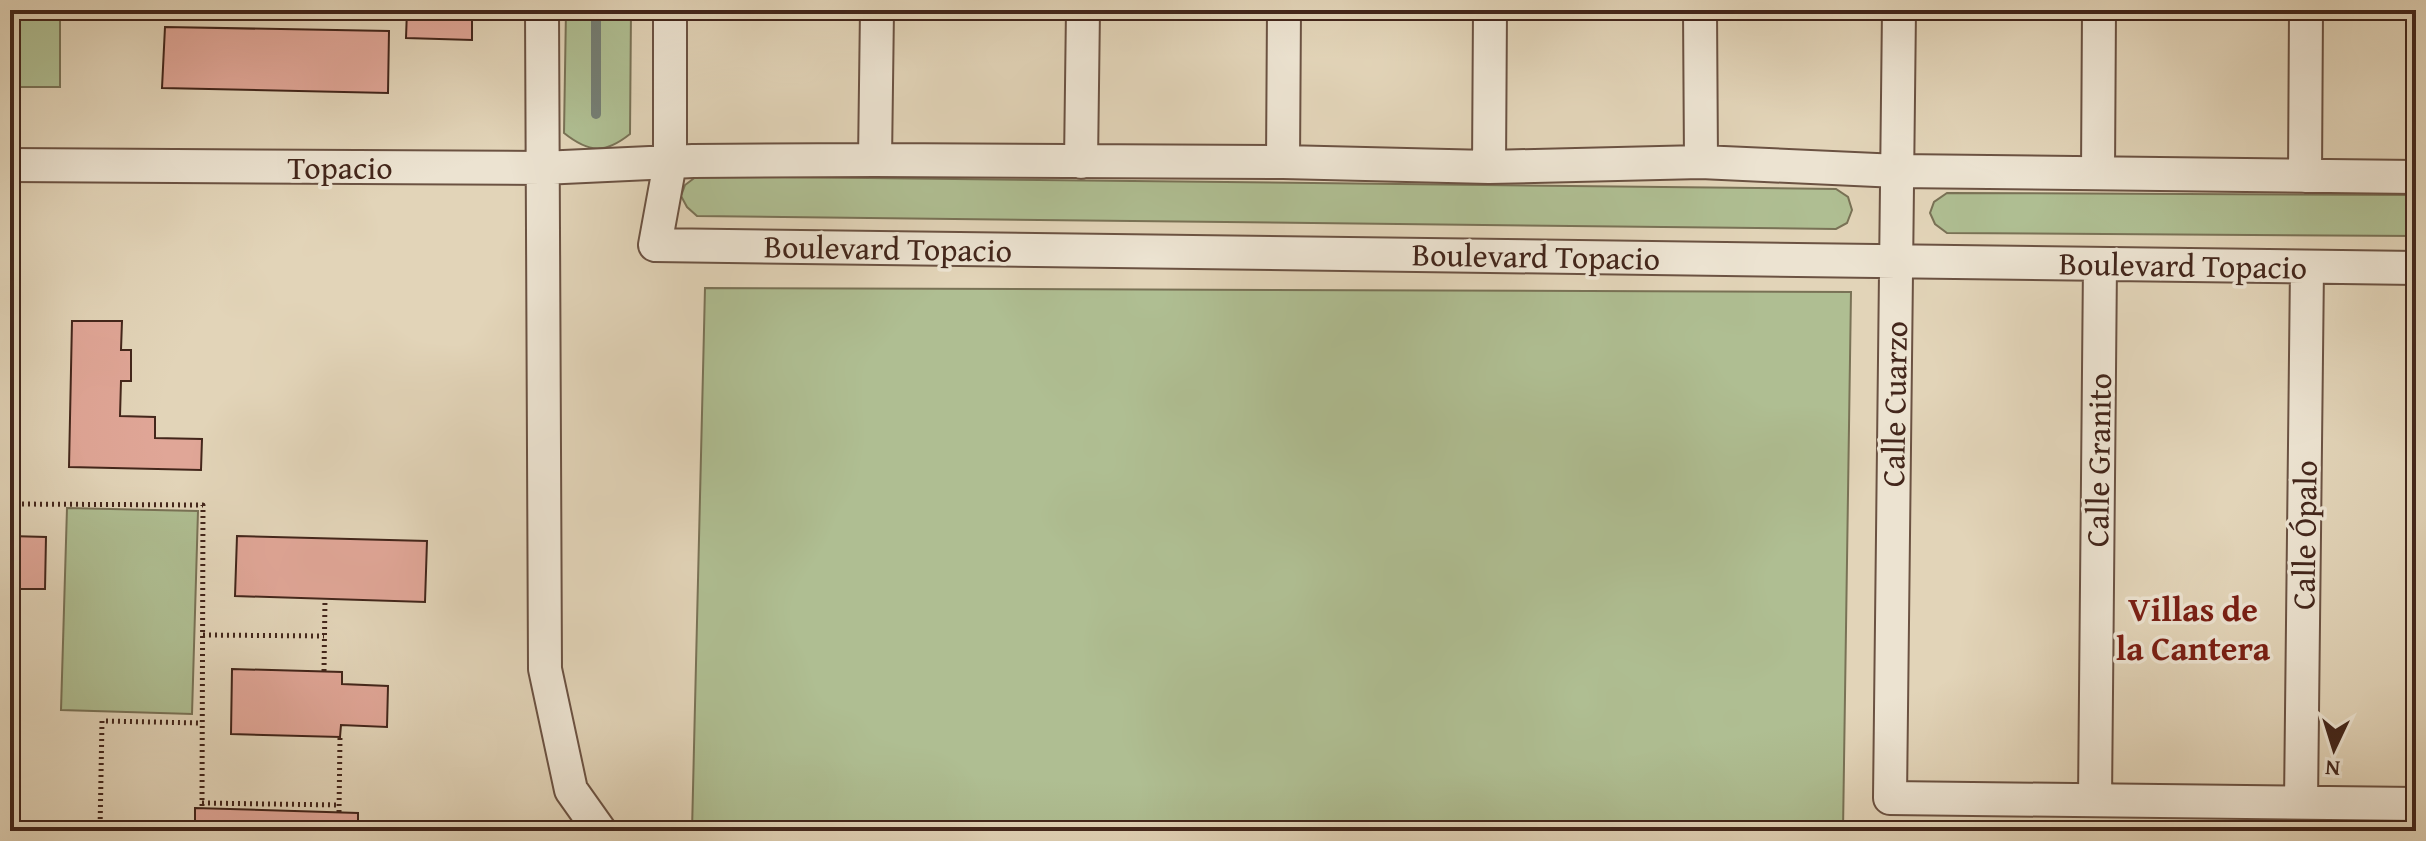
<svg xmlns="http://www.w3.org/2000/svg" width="2426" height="841" font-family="'Gentium Book Plus',serif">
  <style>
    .grass { fill: #afbe92; stroke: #797256; stroke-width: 2 }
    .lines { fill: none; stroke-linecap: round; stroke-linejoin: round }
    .stream { stroke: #747e74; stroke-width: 10 }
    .building { fill: #e0a697; stroke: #43261b; stroke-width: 2 }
    .minor-casing { stroke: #6b5242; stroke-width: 36 }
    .path { stroke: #43261b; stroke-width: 5; stroke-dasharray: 2 4; stroke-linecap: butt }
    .minor { stroke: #ece3d1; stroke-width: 32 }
    .labels { text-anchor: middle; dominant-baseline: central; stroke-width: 7; stroke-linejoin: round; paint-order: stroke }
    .street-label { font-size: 32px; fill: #43261b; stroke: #ece3d1 }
    .neighbourhood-label { font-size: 34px; font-weight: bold; fill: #7a1f14; stroke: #ece3d1 }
  </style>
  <rect width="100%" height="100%" fill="#e2d4b8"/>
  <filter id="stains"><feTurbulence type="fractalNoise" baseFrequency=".0025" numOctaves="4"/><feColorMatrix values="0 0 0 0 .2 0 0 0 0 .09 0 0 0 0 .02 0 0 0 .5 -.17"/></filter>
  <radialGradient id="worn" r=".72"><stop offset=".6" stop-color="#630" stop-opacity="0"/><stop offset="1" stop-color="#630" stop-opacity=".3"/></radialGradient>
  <path class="grass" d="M10,10H60V87H10Z
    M566,10H631L630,134C605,154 589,153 564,133Z
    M697,176L1836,189L1848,197L1852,210L1847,223L1836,229L697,216L687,207L681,196L685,185Z
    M1947,193L2416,195V236L1947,233L1935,224L1930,213L1934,202Z
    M705,288L1851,292L1843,831H692Z
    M67,508L198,511L192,714L61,710Z"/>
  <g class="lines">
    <path class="stream" d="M596,114V10"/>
  </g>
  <path class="building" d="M407,10H472V40L406,38Z
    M165,27L389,31L388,93L162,88Z
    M72,321H122L121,350H131V381H121L120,416L155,417V438L202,439L201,470L69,467Z
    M10,536L46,537L45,589H10Z
    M237,536L427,541L425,602L235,596Z
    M232,669L342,672V684L388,686L387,727L341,725L340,737L231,734Z
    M195,808L358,813V822L398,824V831H195Z"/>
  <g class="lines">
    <defs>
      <path id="minor" d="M542,10L545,669L571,790L600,831
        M670,10V163L655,245L2416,268
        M1700,10L1701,162
        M1899,10L1890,798L2416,804
        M875,160L877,10
        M1081,162L1083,10
        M1283,162L1284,10
        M10,165L542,168L693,161L875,160L1283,162L1489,167L1701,162L1898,171L2416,177
        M1489,167L1490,10
        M2098,172L2099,10
        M2305,176L2306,10
        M2095,800L2100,264
        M2301,802L2307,267"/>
    </defs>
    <use href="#minor" class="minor-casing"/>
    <path class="path" d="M10,504L203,505L202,809
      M203,635L324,636
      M324,671L325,599
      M202,803L339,805
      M339,812L340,737
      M100,831L102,721L202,723"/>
    <use href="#minor" class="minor"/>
  </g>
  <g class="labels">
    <g class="street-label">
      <text x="340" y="167">Topacio</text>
      <text transform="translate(888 248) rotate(1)">Boulevard Topacio</text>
      <text transform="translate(1536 256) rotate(1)">Boulevard Topacio</text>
      <text transform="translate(2183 265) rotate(1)">Boulevard Topacio</text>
      <text transform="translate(1894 404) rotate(-89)">Calle Cuarzo</text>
      <text transform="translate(2098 460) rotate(-89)">Calle Granito</text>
      <text transform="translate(2304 535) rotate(-89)">Calle Ópalo</text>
    </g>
    <g class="neighbourhood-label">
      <text x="2193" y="608">Villas de<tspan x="2193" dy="39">la Cantera</tspan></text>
    </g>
  </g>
  <rect width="2426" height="841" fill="none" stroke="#e2d4b8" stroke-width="40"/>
  <rect x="12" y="12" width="2402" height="817" fill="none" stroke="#43261b" stroke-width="4"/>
  <rect x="20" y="20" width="2386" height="801" fill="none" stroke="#43261b" stroke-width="2"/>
  <g transform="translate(2334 749) rotate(184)" stroke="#ece3d1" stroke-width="6" paint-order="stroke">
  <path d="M0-6L14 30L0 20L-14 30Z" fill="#43261b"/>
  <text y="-12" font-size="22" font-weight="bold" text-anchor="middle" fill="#43261b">N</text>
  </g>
  <rect width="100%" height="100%" filter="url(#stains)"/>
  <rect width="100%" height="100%" fill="url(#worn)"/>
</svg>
